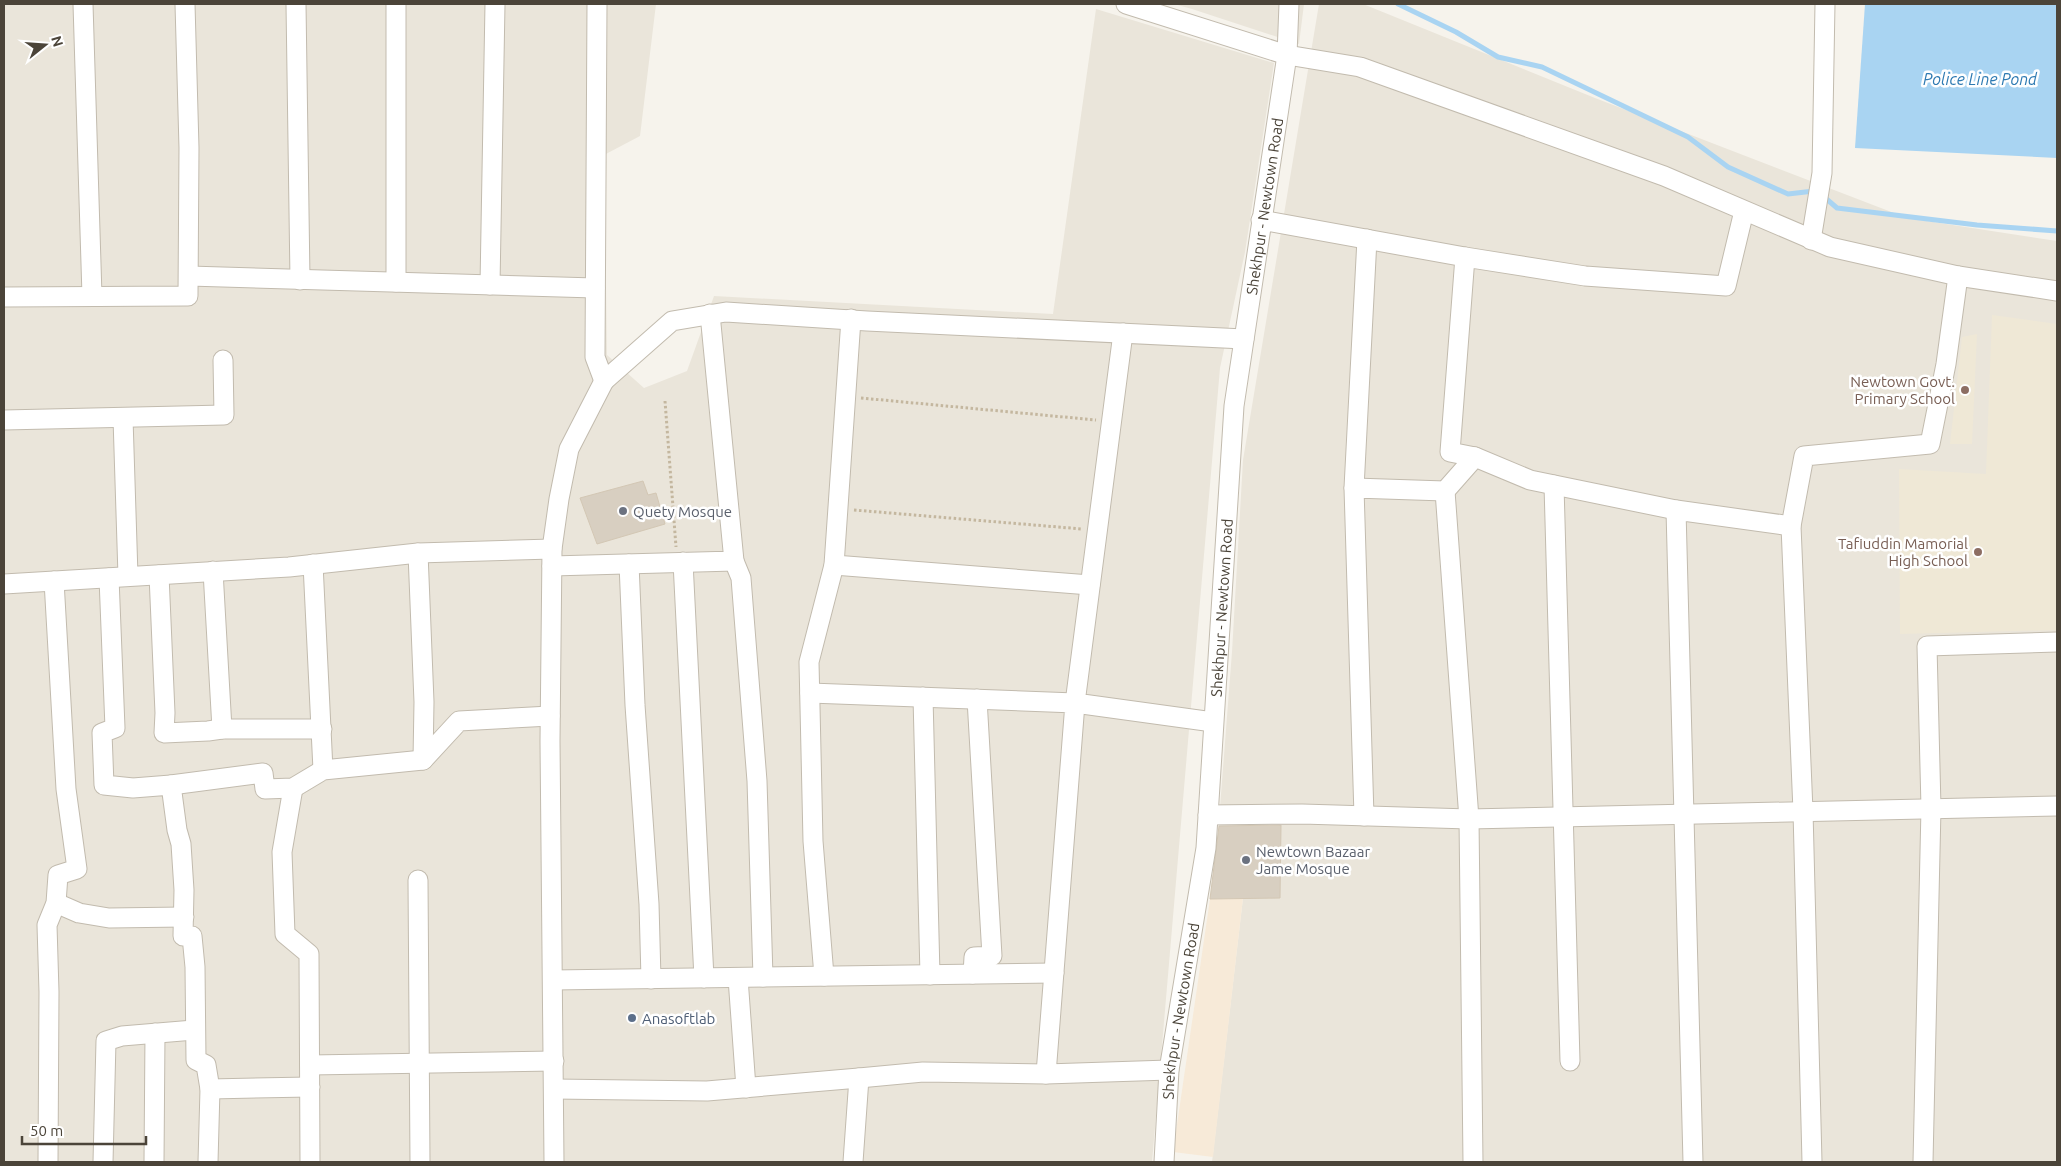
<svg xmlns="http://www.w3.org/2000/svg" width="2061" height="1166" font-family="Ubuntu,sans-serif">
  <style>
    .residential { fill: #eae5da }
    .commercial { fill: #f7ead8 }
    .education { fill: #efe8d6 }
    .water { fill: #a9d4f2 }
    .lines { fill: none; stroke-linecap: round; stroke-linejoin: round }
    .stream { stroke: #a9d4f2; stroke-width: 5 }
    .building { fill: #d8cfc1; stroke: #d3c7b4 }
    .minor-casing { stroke: #c2bbae; stroke-width: 21 }
    .path { stroke: #c4b79f; stroke-width: 3; stroke-dasharray: 2.5 2.5; stroke-linecap: butt }
    .minor { stroke: #fff; stroke-width: 19 }
    .education-dot { fill: #8d6e63; stroke: #fff; stroke-width: 2 }
    .worship-dot { fill: #6b7280; stroke: #fff; stroke-width: 2 }
    .service-dot { fill: #5c6f8a; stroke: #fff; stroke-width: 2 }
    .labels { text-anchor: middle; dominant-baseline: central; stroke-width: 5; stroke-linejoin: round; paint-order: stroke }
    .street-label { font-size: 15px; fill: #4b4439; stroke: #fff }
    .education-label { font-size: 15px; fill: #785e54; stroke: #fff; text-anchor: end }
    .worship-label { font-size: 15px; fill: #5b616d; stroke: #fff; text-anchor: start }
    .service-label { font-size: 15px; fill: #4e5e75; stroke: #fff; text-anchor: start }
    .water-label { font-size: 16px; font-style: italic; fill: #2e7ab2; stroke: #fff }
  </style>
  <rect width="100%" height="100%" fill="#f6f3ec"/>
  <path class="residential" d="M4,4H656L640,136L604,155L607,355L644,388L687,371L714,296L1053,314L1096,9L1274,63L1245,252L1220,368L1152,1162H4Z
    M1174,4H1304L1299,44L1192,9Z
    M1319,4H1363L1595,98L1907,218L2057,241V1162H1212L1243,898L1280,897L1281,822L1220,807L1232,652L1243,460Z"/>
  <path class="commercial" d="M1243,898L1213,1157L1173,1152L1210,899Z"/>
  <path class="education" d="M1992,315L2057,324V630L1900,634L1899,469L1986,474Z
    M1977,334L1972,444H1950L1962,337Z"/>
  <path class="water" d="M1865,4H2057V158L1855,148Z"/>
  <g class="lines">
    <path class="stream" d="M1398,4L1456,32L1498,57L1542,67L1688,137L1728,167L1788,194L1814,191
      M1823,196L1837,208L1977,225L2057,231"/>
  </g>
  <path class="building" d="M643,481L648,495L656,493L665,524L597,544L580,498Z
    M1281,825L1280,898L1210,899L1219,826Z"/>
  <g class="lines">
    <defs>
      <g id="minor">
        <path d="M83,4L92,296"/>
        <path d="M296,4L300,280"/>
        <path d="M597,4L595,357L604,381L672,321L726,312L867,321L1244,339"/>
        <path d="M1126,4L1287,55L1360,67L1664,176L1830,247L1958,276L2057,291"/>
        <path d="M1261,220L1465,257"/>
        <path d="M1811,240L1822,173L1825,4"/>
        <path d="M189,276L595,288"/>
        <path d="M396,282V4"/>
        <path d="M490,285L495,4"/>
        <path d="M4,297L188,296L189,148L185,4"/>
        <path d="M1123,333L1075,703L1213,722"/>
        <path d="M123,418L128,576"/>
        <path d="M4,420L224,415L223,360"/>
        <path d="M1475,457L1450,452L1465,257L1585,276L1726,286L1744,211"/>
        <path d="M1554,485L1570,1061"/>
        <path d="M1354,488L1367,239"/>
        <path d="M1445,491L1469,819L1473,1162"/>
        <path d="M418,553L424,702L423,760"/>
        <path d="M734,561L741,578L757,781L763,977"/>
        <path d="M683,562L704,978"/>
        <path d="M313,564L323,770"/>
        <path d="M629,564L635,705L649,904L651,979"/>
        <path d="M834,565L1090,585"/>
        <path d="M552,566L734,561L710,314"/>
        <path d="M213,571L222,729"/>
        <path d="M159,575L165,713L164,733L208,731L222,729H322"/>
        <path d="M109,578L115,728L102,733L104,785L133,788L171,785L177,830L181,844L184,890L183,936H192L195,967L196,1060L206,1065L210,1089L208,1162"/>
        <path d="M4,584L289,567L418,553L552,549"/>
        <path d="M810,693L1075,703L1046,1074L1169,1070"/>
        <path d="M923,697L930,975"/>
        <path d="M171,785L263,773L265,789L293,788L323,770L423,760L459,721L550,716"/>
        <path d="M293,788L282,852L285,934L309,954L310,1162"/>
        <path d="M1208,815L1302,814L1469,819L2057,806"/>
        <path d="M1364,816L1354,488L1445,491L1475,457L1530,480L1676,510"/>
        <path d="M418,880L420,1162"/>
        <path d="M56,903L79,913L109,918L184,917"/>
        <path d="M973,974L974,957L992,956L977,699"/>
        <path d="M824,976L813,841L809,662L834,565L851,319"/>
        <path d="M738,978L746,1088"/>
        <path d="M553,980L1054,973"/>
        <path d="M310,1065L554,1061"/>
        <path d="M210,1089L310,1087"/>
        <path d="M554,1089L707,1091L859,1078"/>
        <path d="M48,1162L49,992L47,925L56,903L58,875L77,869L66,789L54,581"/>
        <path d="M103,1162L106,1041L122,1036L194,1030"/>
        <path d="M154,1162L155,1033"/>
        <path d="M554,1162L550,741L552,549L559,499L569,449L604,381"/>
        <path d="M853,1162L859,1078L923,1072L1046,1074"/>
        <path id="s1" d="M1164,1162L1169,1070L1206,848L1234,406L1287,55L1289,4"/>
        <path d="M1693,1162L1676,510L1791,526"/>
        <path d="M1812,1162L1803,811L1791,526L1804,456L1930,444L1946,364L1958,276"/>
        <path d="M1923,1162L1931,808L1927,646L2057,642"/>
      </g>
    </defs>
    <use href="#minor" class="minor-casing"/>
    <path class="path" d="M861,398L1096,420
      M665,401L676,547
      M854,510L1082,529"/>
    <use href="#minor" class="minor"/>
  </g>
  <g class="education-dot">
    <circle cx="1965" cy="390" r="5"/>
    <circle cx="1978" cy="552" r="5"/>
  </g>
  <g class="worship-dot">
    <circle cx="623" cy="511" r="5"/>
    <circle cx="1246" cy="860" r="5"/>
  </g>
  <circle class="service-dot" cx="632" cy="1018" r="5"/>
  <g class="labels">
    <g class="street-label">
      <text stroke="none"><textPath href="#s1" startOffset="962">Shekhpur - Newtown Road</textPath></text>
      <text stroke="none"><textPath href="#s1" startOffset="558">Shekhpur - Newtown Road</textPath></text>
      <text stroke="none"><textPath href="#s1" startOffset="152">Shekhpur - Newtown Road</textPath></text>
    </g>
    <g class="education-label">
      <text x="1955" y="381">Newtown Govt.<tspan x="1955" dy="17">Primary School</tspan></text>
      <text x="1968" y="543">Tafiuddin Mamorial<tspan x="1968" dy="17">High School</tspan></text>
    </g>
    <g class="worship-label">
      <text x="633" y="511">Quety Mosque</text>
      <text x="1256" y="851">Newtown Bazaar<tspan x="1256" dy="17">Jame Mosque</tspan></text>
    </g>
    <g class="service-label">
      <text x="642" y="1018">Anasoftlab</text>
    </g>
    <g class="water-label">
      <text x="1980" y="79">Police Line Pond</text>
    </g>
  </g>
  <rect width="2061" height="1166" fill="none" stroke="#4b4439" stroke-width="10"/>
  <g transform="translate(45 45) rotate(73)" stroke="#ffffff" stroke-width="4" paint-order="stroke">
  <path d="M0-4L9 19L0 12L-9 19Z" fill="#4b4439"/>
  <text y="-8" font-size="14" font-weight="bold" text-anchor="middle" fill="#4b4439">N</text>
  </g>
  <path d="M22 1136v8h124v-8" fill="none" stroke="#4b4439" stroke-width="2.5"/>
  <text x="30" y="1136" font-size="15" fill="#4b4439" stroke="#ffffff" stroke-width="4" paint-order="stroke">50 m</text>
</svg>
